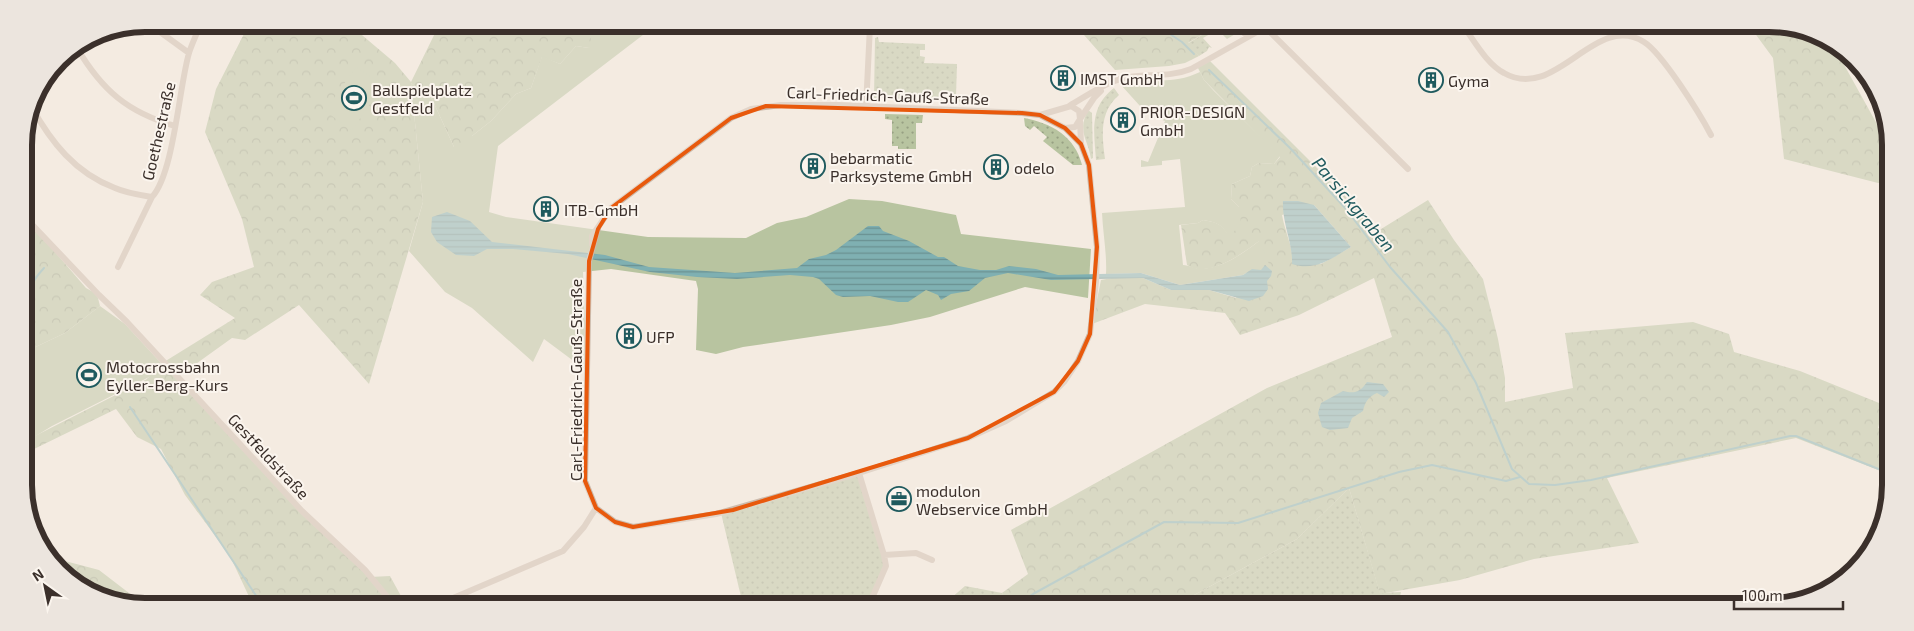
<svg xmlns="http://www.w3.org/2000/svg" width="1914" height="631" font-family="'Exo 2',sans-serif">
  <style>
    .grass { fill: url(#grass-dots) }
    .forest { fill: url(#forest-crowns); fill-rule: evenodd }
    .park { fill: #b8c4a0 }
    .water { fill: url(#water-rules) }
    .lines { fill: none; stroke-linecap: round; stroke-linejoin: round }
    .stream { stroke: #7fb0b2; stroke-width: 2 }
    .minor { stroke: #cdbbac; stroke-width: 6 }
    .marked { fill: none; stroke: #e8590c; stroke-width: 4; stroke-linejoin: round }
    .labels { text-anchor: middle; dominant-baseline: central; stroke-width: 4; stroke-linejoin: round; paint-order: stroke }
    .poi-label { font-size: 16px; fill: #3b302b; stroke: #fbf5ee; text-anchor: start }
    .street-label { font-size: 16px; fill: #3b302b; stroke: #fbf5ee }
    .water-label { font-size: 18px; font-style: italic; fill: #1f5a5e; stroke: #fbf5ee }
    .rim { fill: none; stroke: #3b302b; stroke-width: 6 }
  </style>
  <defs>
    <pattern id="grass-dots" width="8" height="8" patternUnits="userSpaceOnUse" patternTransform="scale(1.25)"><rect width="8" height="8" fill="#b8c4a0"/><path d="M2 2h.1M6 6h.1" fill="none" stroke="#97a083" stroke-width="1.8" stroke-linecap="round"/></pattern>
    <pattern id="forest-crowns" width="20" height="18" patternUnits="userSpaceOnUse" patternTransform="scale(1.25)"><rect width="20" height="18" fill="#b8c4a0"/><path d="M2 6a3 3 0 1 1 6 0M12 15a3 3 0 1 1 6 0" fill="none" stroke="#97a083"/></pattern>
    <pattern id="water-rules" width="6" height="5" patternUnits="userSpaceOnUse" patternTransform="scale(1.25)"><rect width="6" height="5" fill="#7fb0b2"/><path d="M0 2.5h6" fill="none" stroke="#699091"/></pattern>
  </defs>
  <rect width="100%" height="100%" fill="#f4ebe1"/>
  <path class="grass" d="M1215,27L1217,30L1203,38L1212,48L1209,47L1207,51L1199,56L1187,44Z
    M878,37L879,42L925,44V50H920V56L925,57L924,63L957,64L956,96L962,97V102L874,98L875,38Z
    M1114,88L1119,95C1099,112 1102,136 1105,159L1096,160C1094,132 1089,107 1114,88Z
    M1088,110L1092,113L1093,158L1091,159C1088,139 1077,132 1088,110Z
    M885,114L923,115L922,123H916V149H898V146H892V120L885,119Z
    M1024,118C1051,123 1075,136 1082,165H1073L1043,141L1047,137L1034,126L1030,130L1025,126Z
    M859,473L886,566L869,605H743L721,513Z
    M1349,488L1380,593L1401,592L1398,606H1174L1297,539Z
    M965,586L1002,593L1009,605H943Z"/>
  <path class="forest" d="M249,24H349L395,63L411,82L439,25H611L589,48L576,46L560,64L542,57L531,88L516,94L491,121L472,136V147H454L432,99L411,83L423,202L369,384L299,305L245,340L232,338L193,366L172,371L300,509L370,577L390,576L401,596L391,601L393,604L252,603L230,556L185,495L161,449L137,437L116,409L32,450L26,456V442L31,438L147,379L164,362L235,318L200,295L212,282L254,267L242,219L205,132L216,89Z
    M1076,26L1229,27L1237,33L1227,39L1215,27L1188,43L1199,56L1185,63L1169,66L1115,70Z
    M1751,28H1800L1847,57L1842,61L1888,144V182L1878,183L1784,159L1773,58Z
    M1209,60L1358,209L1373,234L1428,200L1454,240L1483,279L1498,339L1505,378V402L1573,388L1565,333L1693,322L1729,334L1734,352L1800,371L1884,405L1878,428L1886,430V473L1796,438L1607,478L1639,543L1534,559L1460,580L1380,594L1349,488L1297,539L1174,606L1009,605L1002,593L1028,574L1011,530L1267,388L1392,337L1374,278L1299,315L1240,335L1225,313L1145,304L1092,324L1101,280L1117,277L1143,278L1171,290H1209L1236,298L1259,241C1242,254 1208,279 1187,265L1181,225L1198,223L1203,220C1214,222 1221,223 1227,233L1239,207L1231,199L1232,184L1250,176L1252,167L1259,163L1274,164L1280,157L1204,80L1197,66ZM1314,205L1351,247L1321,264H1293C1293,247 1285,232 1282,215Z
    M24,216L86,288L97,294L100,306L65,333L25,352Z
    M50,557L99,570L142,603H114L54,566Z"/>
  <path class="park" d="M611,25H656L498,146L489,212L506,217L648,237L746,238L777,223L806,217L849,199L882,201L956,215L961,234L1091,249L1088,298L1025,287L930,317L891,325L743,347L716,354L696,350L698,289L696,281L611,269L583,272L587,371L544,339L533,362L472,308L445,292L409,251L423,202L411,83L432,99L454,147H472V136L491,121L516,94L531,88L542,56L560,64L576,46L589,48L592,33Z
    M356,67L383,85L352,130L325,111Z
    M1200,72L1204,80L1214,91L1280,156L1274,164L1259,163L1252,167L1250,176L1232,184L1231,199L1239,207L1241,223L1232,234H1227C1221,223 1214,222 1203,220L1198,223L1179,225L1183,265C1189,265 1195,269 1202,269C1224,267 1242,254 1259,241L1272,271L1265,265L1261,270L1252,269L1243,275L1180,285L1141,273L1106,274C1107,254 1103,234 1102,213L1185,207L1180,159L1162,161V165L1141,167V160L1148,162L1165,121L1157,118L1159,113L1140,106L1121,85C1150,76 1171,86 1200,72Z
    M100,306L125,324L161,363L159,372L52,426L26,442L25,352L65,333Z"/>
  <path class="water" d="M1283,201H1298L1314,205L1351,247C1332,258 1315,272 1292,264C1293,243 1282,224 1283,201Z
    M447,212L470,221L492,242L605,255L649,267L735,273L797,268L809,259L826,255L836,250L868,226H879L883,231L909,241L938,257H944L958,266L980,270H996L1009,266L1036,269L1058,275L1141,273L1180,285L1243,275L1252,269L1261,270L1265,265L1272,271L1271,276L1267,281L1268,289L1263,296L1249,301L1209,290H1171L1143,278L1051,280L1008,273L985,278L969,291L951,294L941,300L938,295L926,290L908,302H898L870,296L843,297L836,295L819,279L813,277L790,275L737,279L697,277L650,272L568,254L513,249H487L474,256L456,255L437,242L431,232L432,217Z
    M1367,382L1383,384L1389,392L1384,397L1377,393C1368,397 1365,402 1363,411L1352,418L1348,428L1330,430L1322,427L1318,413L1321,403L1343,391C1355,394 1360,392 1367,382Z"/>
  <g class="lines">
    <path class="stream" d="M1158,26L1182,42L1194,54
      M1209,70L1290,148L1346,209L1390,267L1448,332L1476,383L1512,469L1529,484L1555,485L1591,480L1790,436H1796L1886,472
      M25,311L33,301C29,286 33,280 44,268
      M130,407L261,603
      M1020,605L1022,601L1033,594L1164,522L1238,523L1399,472L1432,465L1506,481L1520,477"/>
    <path class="minor" d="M149,24L189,53
      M1238,27L1248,37
      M1265,27L1408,169
      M1464,27C1475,42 1487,64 1504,73C1556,103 1595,11 1644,42C1662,53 1700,114 1711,135
      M77,48C102,90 127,112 175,126
      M31,106C51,142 75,173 115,188C126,193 140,195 152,197
      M1069,106C1087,96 1108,80 1129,77C1150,74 1171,77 1191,69L1266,27
      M866,107L870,26
      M1080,119L1094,98L1101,91
      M1080,121L1081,144
      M24,216L99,295L127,322L302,511L365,570L393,604
      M598,229L589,261L585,481L596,508L615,522L633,527L716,514L859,473L968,438L1006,421L1054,392L1064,382L1078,361L1090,334L1096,282L1097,247L1089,165L1081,144L1065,128
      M592,244V236L611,208L731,118L751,109L781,105H839L1022,113L1040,115L1065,128L1075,127L1080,119L1079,111L1071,106L1040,115
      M118,267L152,197C174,173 179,87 189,53C192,43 197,33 201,24
      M859,473L884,555L916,553L932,560
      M97,592L117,603
      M439,604L563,551L584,527L596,508
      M869,605L886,566L884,555"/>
  </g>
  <path d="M0 0H1914V631H0ZM766,106L1022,113L1040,115L1065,128L1081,144L1089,165L1097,247L1090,334L1078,361L1054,392L968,438L733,510L633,527L615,522L596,508L585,481L589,261L598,229L611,208L731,118Z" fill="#f4ebe1" fill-opacity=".55" fill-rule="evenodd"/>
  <path class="marked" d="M766,106L1022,113L1040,115L1065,128L1081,144L1089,165L1097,247L1090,334L1078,361L1054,392L968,438L733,510L633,527L615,522L596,508L585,481L589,261L598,229L611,208L731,118Z"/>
  <defs>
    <symbol id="building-ring" viewBox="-11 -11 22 22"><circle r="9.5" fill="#fbf5ee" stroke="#1f5a5e" stroke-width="1.5"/><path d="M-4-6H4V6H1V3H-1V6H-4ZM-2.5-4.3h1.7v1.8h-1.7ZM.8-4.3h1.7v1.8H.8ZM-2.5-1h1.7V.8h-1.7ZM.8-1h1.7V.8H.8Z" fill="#1f5a5e"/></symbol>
    <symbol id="stadium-ring" viewBox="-11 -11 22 22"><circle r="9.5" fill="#fbf5ee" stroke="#1f5a5e" stroke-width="1.5"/><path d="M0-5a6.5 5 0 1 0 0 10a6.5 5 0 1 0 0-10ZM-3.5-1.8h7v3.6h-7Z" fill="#1f5a5e"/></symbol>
    <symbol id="office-ring" viewBox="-11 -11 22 22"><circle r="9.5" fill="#fbf5ee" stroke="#1f5a5e" stroke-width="1.5"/><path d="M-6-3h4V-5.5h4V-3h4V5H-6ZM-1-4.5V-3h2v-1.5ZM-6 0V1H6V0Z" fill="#1f5a5e"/></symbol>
  </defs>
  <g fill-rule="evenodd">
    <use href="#building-ring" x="1049" y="64" width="28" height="28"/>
    <use href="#building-ring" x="1417" y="66" width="28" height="28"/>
    <use href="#stadium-ring" x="340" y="84" width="28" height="28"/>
    <use href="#building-ring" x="1109" y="106" width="28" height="28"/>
    <use href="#building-ring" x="799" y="152" width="28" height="28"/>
    <use href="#building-ring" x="982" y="153" width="28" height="28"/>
    <use href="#building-ring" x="532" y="195" width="28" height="28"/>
    <use href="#building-ring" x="615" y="322" width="28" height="28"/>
    <use href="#stadium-ring" x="75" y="361" width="28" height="28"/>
    <use href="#office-ring" x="885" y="485" width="28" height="28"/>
  </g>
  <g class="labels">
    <g class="poi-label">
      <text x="1080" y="78">IMST GmbH</text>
      <text x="1448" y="80">Gyma</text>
      <text x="372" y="89">Ballspielplatz<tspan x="372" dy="18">Gestfeld</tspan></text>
      <text x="1140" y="111">PRIOR-DESIGN<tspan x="1140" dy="18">GmbH</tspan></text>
      <text x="830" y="157">bebarmatic<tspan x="830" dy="18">Parksysteme GmbH</tspan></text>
      <text x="1014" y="167">odelo</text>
      <text x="564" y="209">ITB-GmbH</text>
      <text x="646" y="336">UFP</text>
      <text x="106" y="366">Motocrossbahn<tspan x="106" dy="18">Eyller-Berg-Kurs</tspan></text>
      <text x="916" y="490">modulon<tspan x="916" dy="18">Webservice GmbH</tspan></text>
    </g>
    <g class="street-label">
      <text transform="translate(888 95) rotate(2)">Carl-Friedrich-Gauß-Straße</text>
      <text transform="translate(158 131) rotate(-77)">Goethestraße</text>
      <text transform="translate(575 380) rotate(-90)">Carl-Friedrich-Gauß-Straße</text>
      <text transform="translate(269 456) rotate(47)">Gestfeldstraße</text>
    </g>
    <g class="water-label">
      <text transform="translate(1354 204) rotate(50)">Parsickgraben</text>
    </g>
  </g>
  <path d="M0 0H1914V631H0ZM145 32H1769A113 113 0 0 1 1882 145V485A113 113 0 0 1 1769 598H145A113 113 0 0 1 32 485V145A113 113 0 0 1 145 32Z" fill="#ece5de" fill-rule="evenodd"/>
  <path class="rim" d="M145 32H1769A113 113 0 0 1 1882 145V485A113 113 0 0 1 1769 598H145A113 113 0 0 1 32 485V145A113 113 0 0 1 145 32Z"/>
  <g transform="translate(45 586) rotate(327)" stroke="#fbf5ee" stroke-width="4" paint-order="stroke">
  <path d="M0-4L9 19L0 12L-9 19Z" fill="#3b302b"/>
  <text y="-8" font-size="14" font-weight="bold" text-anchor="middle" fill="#3b302b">N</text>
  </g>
  <path d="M1734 601v8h109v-8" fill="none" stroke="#3b302b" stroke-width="2.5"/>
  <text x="1742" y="601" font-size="15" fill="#3b302b" stroke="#fbf5ee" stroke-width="4" paint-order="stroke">100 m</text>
</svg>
